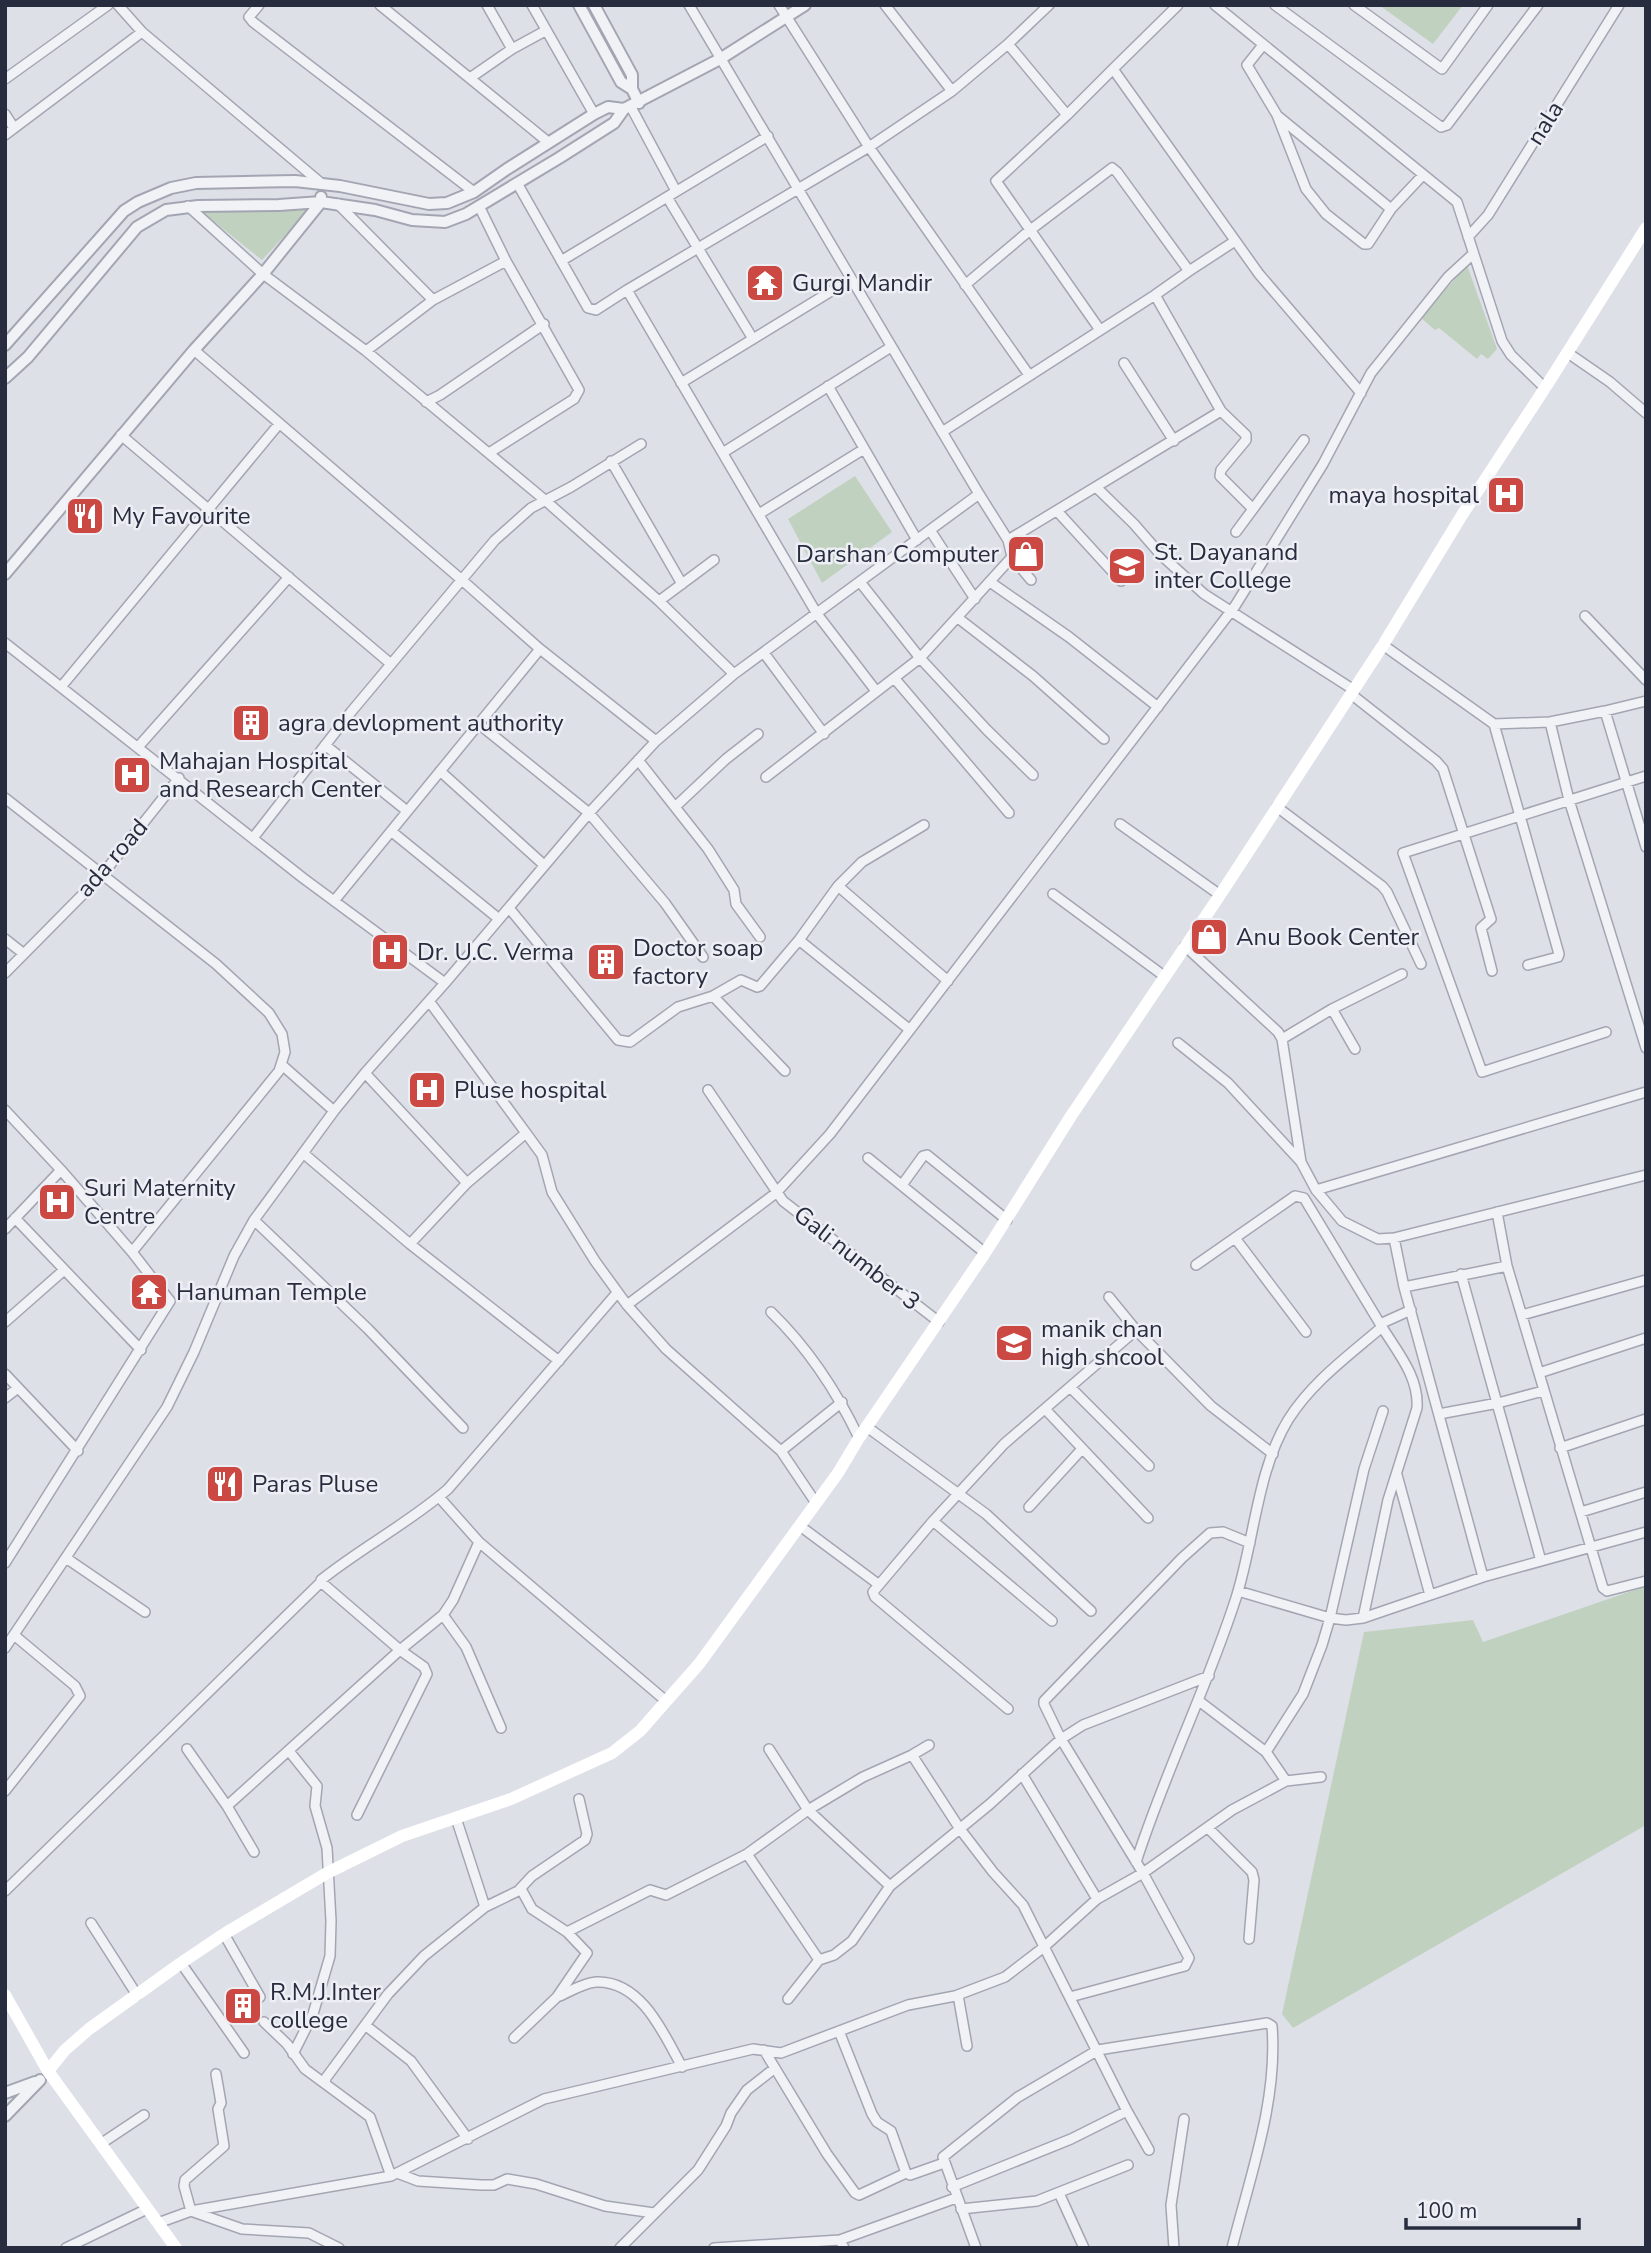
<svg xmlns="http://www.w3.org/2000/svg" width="1651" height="2253" font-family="'Nunito Sans',sans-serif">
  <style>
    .green { fill: #c1d1bf }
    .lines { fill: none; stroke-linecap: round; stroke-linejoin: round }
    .minor-casing { stroke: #a3a6b2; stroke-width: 12 }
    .tertiary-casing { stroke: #a3a6b2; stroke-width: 14 }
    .minor { stroke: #f1f2f6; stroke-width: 9 }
    .tertiary { stroke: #f1f2f6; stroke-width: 10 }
    .secondary { stroke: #fff; stroke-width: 12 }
    .labels { text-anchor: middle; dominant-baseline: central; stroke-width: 5; stroke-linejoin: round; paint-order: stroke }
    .street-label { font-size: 24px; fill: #272c3e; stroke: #edeff5 }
    .poi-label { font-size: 24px; fill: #272c3e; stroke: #edeff5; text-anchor: start }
  </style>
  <rect width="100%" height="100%" fill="#dee0e8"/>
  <path class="green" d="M1379,5H1463L1433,44Z
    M312,206L262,260L202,212Z
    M1467,265L1497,349L1488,359L1481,354L1477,359L1439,328L1435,330L1421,318Z
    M855,476L892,532L822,583L788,519Z
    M1646,1586V1825L1293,2028L1282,2014L1364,1632L1473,1620L1483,1642Z"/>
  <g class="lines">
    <defs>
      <path id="minor" d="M118,5L142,32L322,184
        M259,5L249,17L253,22L474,192
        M380,5L548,142
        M487,5L512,49
        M532,5L594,114
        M779,5L869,147L952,91L1008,44L1067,115
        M885,5L952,91
        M1178,5L1113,69L1259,274L1361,393
        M1215,5L1457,202L1502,341L1511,355L1545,388
        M1275,5L1441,127L1447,125L1538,5
        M1354,5L1442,69L1488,5
        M1008,44L1049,5
        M1263,45L1247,65L1277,115L1306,189L1326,214L1364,244H1368L1391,209L1423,175
        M470,78L512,49L545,31
        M5,79L108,5
        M631,107L676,191
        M5,114L14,128
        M1279,117L1391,209
        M5,135L142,32
        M517,183L588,308L596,310L627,290
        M667,197L753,339
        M338,204L433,300
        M188,206L263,274L366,351L546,501L659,601L734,674
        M479,206L506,261L579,390L574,399L489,453
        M1468,237L1488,215L1619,5
        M561,261L768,136
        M1189,271L1235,241
        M965,285L1029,231L1112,168L1117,172L1189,271L1155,295
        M1100,330L996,181L1067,115L1113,69
        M194,350L463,581L540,649L656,741
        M366,351L433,300L506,261
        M1568,353L1610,382L1646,413
        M1124,363L1174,441
        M681,383L851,279
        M828,386L917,540
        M426,402L440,395L544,324
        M942,432L1155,295L1221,411L1246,435V440L1221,470L1220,476L1253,509
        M121,435L391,664
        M724,452L891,347
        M611,461L682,584
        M1096,487L1134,524L1161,555L1204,594L1354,690
        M979,494L1008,540L1012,557L1031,580
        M1057,511L1121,581
        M759,514L864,449
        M930,530L975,599
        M1236,532L1304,440
        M1008,540L1221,411
        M860,582L920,658L987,730L1033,775
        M990,582L1069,637L1158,707
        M659,601L714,560
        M1585,616L1646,680
        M958,618L1033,676L1104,739
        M5,643L303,878L445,983
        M1383,645L1494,724
        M764,653L824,734
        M895,679L1009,813
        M61,687L279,424
        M876,691L817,614L627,290L869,147L1029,375
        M1351,694L1436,761L1443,769L1491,919L1481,928L1492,971
        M1605,711L1646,847
        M1550,722L1569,800L1646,1048
        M479,724L589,813L665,903L703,957
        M325,745L407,811
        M138,747L289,577
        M638,760L708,849L734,890L736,904L760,937
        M440,771L544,865
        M766,777L920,658L1012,557
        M5,798L216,964L269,1013L282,1034L285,1052L279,1071L132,1252
        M675,807L726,759L758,734
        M1277,807L1382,886L1387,892L1421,964
        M1120,824L1220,895
        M391,831L499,919
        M253,838L351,712L495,540L531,508L571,487L641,444
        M838,886L948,981
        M1053,894L1164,976
        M334,901L540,649
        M509,908L618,1040L630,1042L678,1007L713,996L741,980L757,987L760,986L799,940L838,886L862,862L924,825
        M5,939L24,954
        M799,940L910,1030
        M1185,946L1278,1032L1282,1039L1301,1162L1316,1190L1342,1221L1378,1239L1394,1238L1646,1175
        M1528,965L1558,957L1559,954L1494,724L1550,722L1605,711L1646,701
        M5,973L102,875L179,778
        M713,996L785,1071
        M1332,1009L1355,1049
        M1606,1032L1482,1072L1403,853L1646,776
        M1282,1039L1332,1009L1402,974
        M1178,1043L1228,1083L1301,1162
        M282,1065L334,1111
        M365,1073L467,1183
        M708,1090L783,1201L939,1322
        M5,1110L61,1170L132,1252L170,1301L5,1563
        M526,1133L542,1155L552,1192L595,1261L627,1305L666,1349L781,1451
        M303,1153L410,1244L559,1361
        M868,1158L985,1253
        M902,1185L923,1156L927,1155L1007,1220
        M1316,1190L1646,1092
        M1497,1212L1507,1266L1603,1588L1607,1591L1646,1581
        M15,1218L141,1350
        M254,1220L368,1329L463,1428
        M5,1229L61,1170
        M1235,1238L1306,1332
        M1394,1238L1404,1287
        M410,1244L467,1183L526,1133L429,1001
        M1507,1266L1404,1287L1483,1577L1646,1532
        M1461,1274L1541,1561
        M1109,1297L1136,1330L1211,1406L1273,1454
        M627,1305L776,1193L830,1134L1235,606L1323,464L1371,373L1448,277L1473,254
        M771,1312C809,1349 836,1390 859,1438
        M1522,1315L1646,1280
        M5,1322L64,1270
        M1380,1324L1411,1310
        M1539,1373L1646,1338
        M5,1374L78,1451
        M1070,1387L1149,1466
        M5,1398L18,1388
        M1045,1409L1148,1518
        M1439,1414L1498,1403L1543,1391
        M867,1427L986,1514L1091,1611
        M1560,1448L1646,1419
        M1397,1475L1430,1595
        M439,1497L479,1542L666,1701
        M816,1503L781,1451L842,1402
        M1029,1507L1082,1449
        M1581,1512L1646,1492
        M933,1521L1052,1621
        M800,1526L878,1584
        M66,1558L145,1612
        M1238,1591L1330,1618L1364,1469L1383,1411
        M443,1615L466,1647L501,1728
        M1363,1618L1388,1500L1417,1408C1419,1377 1398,1353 1382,1327
        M5,1648L167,1407L194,1352L234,1256L254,1220L334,1111L365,1073L445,983L589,813L656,741L734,674L979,494L689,5
        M1199,1701L1266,1752L1286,1781
        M1008,1709L875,1597L873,1592L933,1521L1004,1444L1136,1330
        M187,1749L227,1806L400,1650L321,1582V1580C362,1547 409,1523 448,1489L617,1293
        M769,1749L808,1810L890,1886
        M289,1751L317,1786L315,1806L327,1848L331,1921L330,1956L313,2014L293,2054
        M1266,1752L1303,1694L1322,1645L1330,1618L1346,1620L1363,1618L1483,1577
        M912,1755L960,1829L993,1872L1023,1905L1127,2111L1149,2150
        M1022,1774L1097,1899
        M5,1791L80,1696L75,1686L14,1635
        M227,1806L254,1852
        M357,1815L427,1674L424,1667L400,1650L443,1615L453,1600L479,1542
        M456,1818L485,1907
        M1208,1828L1252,1872L1254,1880L1249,1939
        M747,1854L819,1960
        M1136,1862C1165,1772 1207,1688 1236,1598C1254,1542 1257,1471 1288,1420C1312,1382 1348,1356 1382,1327L1304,1198L1295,1196L1196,1265
        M5,1891L321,1582
        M91,1923L137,1995
        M567,1932L650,1890L666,1895L747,1854L808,1810L863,1777L912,1755L929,1745
        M224,1934L260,1997
        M181,1963L244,2053
        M958,1995L967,2046
        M560,1996C571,1991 583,1983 596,1982C641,1980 664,2034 682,2067
        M1070,1997L1185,1966L1189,1958L1143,1873L1061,1739L1044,1704V1701L1182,1558L1210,1533L1223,1532L1250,1543
        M788,1999L819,1960L834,1955L852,1941L890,1886L990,1804L1061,1739L1083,1725L1209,1676
        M264,2022L287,2044L305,2069L370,2117L391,2176
        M365,2025L411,2061L468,2139
        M839,2031L872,2114L877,2122L891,2131L906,2173L910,2175L944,2163
        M514,2038L557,1997L587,1953L567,1932L532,1909L521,1889
        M764,2050L827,2154L855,2193L859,2195L906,2173
        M216,2074L221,2103L218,2109L224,2146L185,2180L184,2186L191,2211L242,2229L309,2233L339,2248
        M325,2083L326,2078L388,1994L424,1956L485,1907L518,1891L532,1876L585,1840L587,1834L579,1799
        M102,2143L144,2115
        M397,2173L418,2181L481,2185H494L507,2179L536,2184L605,2206L654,2213
        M952,2187L1071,2139L1127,2111
        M1059,2193L1084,2248
        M961,2209L1037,2201L1128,2165
        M158,2223L191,2211L391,2176L544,2099L753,2049L781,2053L908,2005L955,1996L1005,1977L1044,1947L1097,1899L1143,1873L1232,1810L1286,1781L1321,1777
        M840,2240L956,2198
        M66,2248L147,2209
        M620,2248L698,2170L726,2126L731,2113L747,2090L775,2068
        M714,2248L840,2240L844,2248
        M976,2248L943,2157L1018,2097L1098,2050L1267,2023L1272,2026C1278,2101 1250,2176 1232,2248
        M1174,2248L1171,2205L1184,2119"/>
      <path id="tertiary" d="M579,5L621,82L632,89
        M594,5L632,75V89L639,103
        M624,109L720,59L805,5
        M5,345L124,211L138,202L171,188L196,183L295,181L340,186L429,204L447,203L474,192L507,169L594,114L608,107L624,109
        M5,378L28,357L137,227L166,210L198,206L279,205L321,202L375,210L412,220L445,222L466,214L559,158L614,123L624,109
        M5,574L194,350L263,274L321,202V197
        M5,2093L35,2082
        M5,2116L40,2080"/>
    </defs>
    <use href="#minor" class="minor-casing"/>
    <use href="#tertiary" class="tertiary-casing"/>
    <use href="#minor" class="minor"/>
    <use href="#tertiary" class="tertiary"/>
    <path class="secondary" d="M5,1995L48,2071L176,2248
      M48,2071L65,2050L89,2029L181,1963L224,1934L327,1873L402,1836L511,1799L612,1753L640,1731L699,1664L838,1473L859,1438L985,1253L1071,1116L1220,895L1383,645L1462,515L1545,388L1646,228"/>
  </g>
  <defs>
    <symbol id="temple-square" viewBox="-11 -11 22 22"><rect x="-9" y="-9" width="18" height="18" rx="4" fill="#cc4843" stroke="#edeff5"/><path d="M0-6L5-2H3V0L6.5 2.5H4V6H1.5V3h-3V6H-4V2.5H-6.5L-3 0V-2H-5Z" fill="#fff"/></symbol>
    <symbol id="hospital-square" viewBox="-11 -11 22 22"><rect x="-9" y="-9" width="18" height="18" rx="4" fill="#cc4843" stroke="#edeff5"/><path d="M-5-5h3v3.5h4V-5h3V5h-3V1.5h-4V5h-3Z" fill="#fff"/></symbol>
    <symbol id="restaurant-square" viewBox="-11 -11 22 22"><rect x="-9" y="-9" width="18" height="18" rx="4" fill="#cc4843" stroke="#edeff5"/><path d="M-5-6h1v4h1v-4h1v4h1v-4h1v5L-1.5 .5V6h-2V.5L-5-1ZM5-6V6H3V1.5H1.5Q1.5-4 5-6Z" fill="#fff"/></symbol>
    <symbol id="shop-square" viewBox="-11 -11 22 22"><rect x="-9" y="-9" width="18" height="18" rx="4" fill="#cc4843" stroke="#edeff5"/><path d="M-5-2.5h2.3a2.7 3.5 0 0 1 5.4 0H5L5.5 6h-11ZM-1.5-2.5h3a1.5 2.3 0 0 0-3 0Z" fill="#fff"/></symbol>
    <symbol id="university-square" viewBox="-11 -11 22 22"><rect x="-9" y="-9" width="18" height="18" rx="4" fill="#cc4843" stroke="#edeff5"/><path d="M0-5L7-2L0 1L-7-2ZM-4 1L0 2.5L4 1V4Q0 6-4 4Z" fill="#fff"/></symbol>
    <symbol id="building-square" viewBox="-11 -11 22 22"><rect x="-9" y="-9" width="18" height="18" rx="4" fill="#cc4843" stroke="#edeff5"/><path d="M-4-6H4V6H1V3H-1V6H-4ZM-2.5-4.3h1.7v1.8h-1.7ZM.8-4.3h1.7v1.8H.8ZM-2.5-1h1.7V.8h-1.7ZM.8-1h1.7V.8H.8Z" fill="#fff"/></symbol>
    <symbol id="school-square" viewBox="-11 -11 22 22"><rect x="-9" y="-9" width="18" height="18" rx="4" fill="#cc4843" stroke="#edeff5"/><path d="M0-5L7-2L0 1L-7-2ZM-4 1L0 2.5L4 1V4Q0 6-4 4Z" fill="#fff"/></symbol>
  </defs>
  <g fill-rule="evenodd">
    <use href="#temple-square" x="743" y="261" width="44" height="44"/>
    <use href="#hospital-square" x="1484" y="473" width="44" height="44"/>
    <use href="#restaurant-square" x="63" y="494" width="44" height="44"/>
    <use href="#shop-square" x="1004" y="532" width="44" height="44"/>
    <use href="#university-square" x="1105" y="544" width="44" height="44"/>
    <use href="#building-square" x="229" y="701" width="44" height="44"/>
    <use href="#hospital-square" x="110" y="753" width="44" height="44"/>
    <use href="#shop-square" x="1187" y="915" width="44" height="44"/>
    <use href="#hospital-square" x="368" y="930" width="44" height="44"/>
    <use href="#building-square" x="584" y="940" width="44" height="44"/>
    <use href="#hospital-square" x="405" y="1068" width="44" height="44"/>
    <use href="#hospital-square" x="35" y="1180" width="44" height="44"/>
    <use href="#temple-square" x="127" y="1270" width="44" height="44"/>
    <use href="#school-square" x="992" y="1321" width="44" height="44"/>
    <use href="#restaurant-square" x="203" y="1462" width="44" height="44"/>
    <use href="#building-square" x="221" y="1984" width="44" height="44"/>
  </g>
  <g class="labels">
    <g class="street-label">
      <text transform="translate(1545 123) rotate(-58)">nala</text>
      <text transform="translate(112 858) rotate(-49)">ada road</text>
      <text transform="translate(857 1258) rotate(38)">Gali number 3</text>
    </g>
    <g class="poi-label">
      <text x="792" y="283">Gurgi Mandir</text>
      <text x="1479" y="495" text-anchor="end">maya hospital</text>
      <text x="112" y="516">My Favourite</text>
      <text x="1154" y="552">St. Dayanand<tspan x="1154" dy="28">inter College</tspan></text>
      <text x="999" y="554" text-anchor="end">Darshan Computer</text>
      <text x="278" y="723">agra devlopment authority</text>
      <text x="159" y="761">Mahajan Hospital<tspan x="159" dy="28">and Research Center</tspan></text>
      <text x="1236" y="937">Anu Book Center</text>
      <text x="633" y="948">Doctor soap<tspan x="633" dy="28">factory</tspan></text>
      <text x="417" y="952">Dr. U.C. Verma</text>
      <text x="454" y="1090">Pluse hospital</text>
      <text x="84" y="1188">Suri Maternity<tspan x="84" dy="28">Centre</tspan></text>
      <text x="176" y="1292">Hanuman Temple</text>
      <text x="1041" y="1329">manik chan<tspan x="1041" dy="28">high shcool</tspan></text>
      <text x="252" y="1484">Paras Pluse</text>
      <text x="270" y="1992">R.M.J.Inter<tspan x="270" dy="28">college</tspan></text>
    </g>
  </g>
  <rect width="1651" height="2253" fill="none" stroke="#272c3e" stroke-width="14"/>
  <path d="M1406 2218v10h173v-10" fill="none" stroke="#272c3e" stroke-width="3.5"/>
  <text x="1416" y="2218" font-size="21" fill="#272c3e" stroke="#edeff5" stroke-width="5" paint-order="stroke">100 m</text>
</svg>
